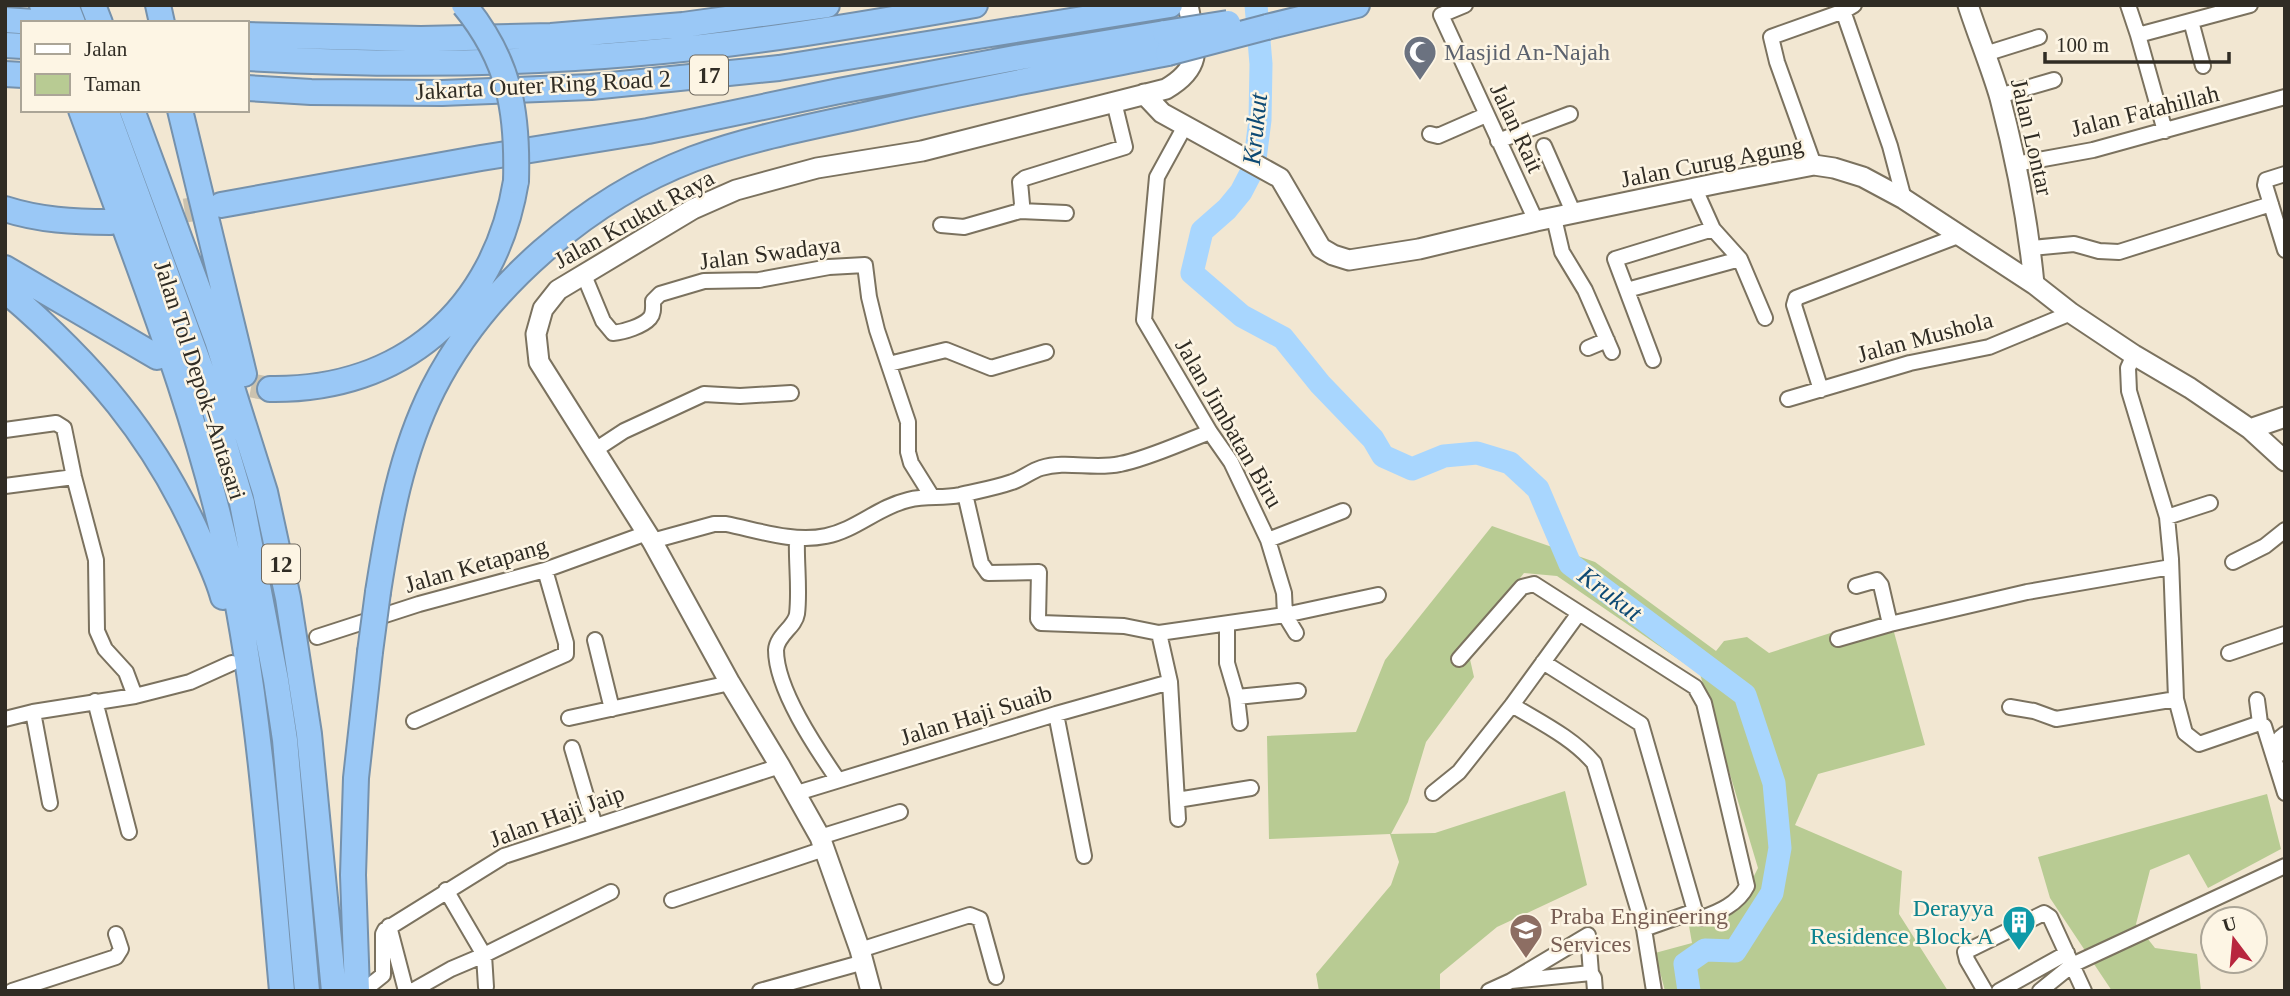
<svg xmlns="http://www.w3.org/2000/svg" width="2290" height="996" font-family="'Times New Roman',serif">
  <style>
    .green { fill: #b8cb93 }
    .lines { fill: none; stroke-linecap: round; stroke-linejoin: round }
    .river { stroke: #a8d6fe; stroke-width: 23 }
    .highway-tunnel { stroke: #cbc2af; stroke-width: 24; stroke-dasharray: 24 12; stroke-linecap: butt }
    .street-casing { stroke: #7b725f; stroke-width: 18 }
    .secondary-casing { stroke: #7b725f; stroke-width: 23 }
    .highway-casing { stroke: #7591ac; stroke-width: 28 }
    .street { stroke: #fff; stroke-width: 14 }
    .secondary { stroke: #fff; stroke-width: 19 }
    .highway { stroke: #9ac8f6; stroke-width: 24 }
    .highway-bridge-casing { stroke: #7591ac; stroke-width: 28; stroke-linecap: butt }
    .highway-bridge { stroke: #9ac8f6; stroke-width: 24 }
    .labels { text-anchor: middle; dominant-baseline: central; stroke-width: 5; stroke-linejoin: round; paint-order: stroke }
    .shield { fill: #fdf5e4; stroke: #6e685e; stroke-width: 2 }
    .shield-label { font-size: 23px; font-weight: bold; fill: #302c24 }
    .worship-label { font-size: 24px; fill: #5b616d; stroke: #fdf5e4; text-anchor: start }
    .street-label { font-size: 24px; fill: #302c24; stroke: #fdf5e4 }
    .culture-label { font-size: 24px; fill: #0d838f; stroke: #fdf5e4; text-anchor: end }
    .education-label { font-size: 24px; fill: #785e54; stroke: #fdf5e4; text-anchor: start }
    .water-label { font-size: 26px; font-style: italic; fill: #0e4a74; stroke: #fdf5e4 }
  </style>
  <rect width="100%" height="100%" fill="#f2e7d2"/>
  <path class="green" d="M1492,526L1595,562L1716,651L1724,641L1747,637L1769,653L1889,614L1925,745L1818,774L1795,825L1902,871L1899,914L1948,991H1665L1655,953L1692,943L1688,920L1744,896L1758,868L1700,674L1557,576L1524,573L1467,646L1474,677L1426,742L1408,802L1391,834L1435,833L1565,791L1587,885L1497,927L1440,974V991H1319L1316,974L1391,885L1399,862L1390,834L1269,839L1267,736L1356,732L1385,660Z
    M2267,794L2281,849L2208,888L2189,854L2150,870L2136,924L2155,948L2197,954L2201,991H2112L2050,898L2038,857Z"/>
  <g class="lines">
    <path class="river" d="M1256,5L1261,64L1260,120L1254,167L1241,192L1227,209L1202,231L1192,273L1242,316L1283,338L1320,384L1373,439L1383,456L1412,469L1444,456L1477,453L1510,463L1538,489L1570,564L1745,695L1774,783L1780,848L1772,893L1735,951L1705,950L1685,964L1689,991"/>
    <path class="highway-tunnel" d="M149,216L221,205
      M216,379L270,389"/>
    <defs>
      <path id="street" d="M1465,5L1441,15L1536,221
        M1841,5L1890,146L1904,199
        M2128,5L2138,35
        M2191,21L2203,66
        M1985,54L2039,37
        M1999,96L2054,80
        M2165,131L2138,35L2250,5
        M1430,134L1438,136L1486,115
        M1498,141L1570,114
        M1544,146L1574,214
        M2016,164L2093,150L2285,97
        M1814,165L1777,62L1771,37L1844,11L1854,5
        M2285,174L2266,180L2265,185L2285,250
        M1695,189L1713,229
        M1020,211L1066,213
        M1554,218L1562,252L1585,290L1612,352
        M941,225L964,227L1020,211L1022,204L1020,182L1025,178L1125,147L1114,102
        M2031,248L2074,244L2099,251L2119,252L2271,204
        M583,273L603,321L613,333C624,332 643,326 650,318C654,313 653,307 653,301L660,294L704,281L759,280L829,267L865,265L869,297L877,330L908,422V452L911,463L931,495
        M1627,290L1740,259
        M1588,348L1607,340
        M2134,355L2128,368L2129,391L2167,517L2171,559L2176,699L2185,733L2199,744L2260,723
        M1653,360L1615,259L1713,229L1740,259L1765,318
        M889,364L946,350L991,368L1046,352
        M1821,390L1794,305L1796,298L1958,236
        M1788,399L1910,363L1989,347L2071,313
        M5,430L56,423L64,428L74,477L96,560L97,631L105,649L126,672L135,696
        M595,450L624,431L704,394L740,396L791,393
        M5,486L74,477
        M965,494L981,563L988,573L1039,572L1038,619L1041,623L1124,626L1159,633
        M2167,517L2210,503
        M797,538C796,563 800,589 797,614C795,627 777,635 776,650C776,689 816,748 838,780
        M1268,540L1343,511
        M652,541L714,524H726C757,530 793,543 826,536C856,530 878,507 908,500C928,495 941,499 960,495C977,491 995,488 1012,482C1022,479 1031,471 1041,468C1067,460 1093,470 1120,464C1147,459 1183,442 1210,432
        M2233,562L2265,546L2285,530
        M1856,586L1877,580L1881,585L1890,624
        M1227,624V663L1237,697L1240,723
        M1296,633L1285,615L1378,595
        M317,637L419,604L545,570L647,533
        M1838,639L1890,624L2027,592L2171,567
        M595,640L612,709
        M2229,653L2285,634
        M1459,659L1522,587L1534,584L1695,687L1704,703L1747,886C1738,904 1719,912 1702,918L1695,911L1641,724L1543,662
        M1237,697L1298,691
        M2257,700L2260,723L2264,726L2285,793
        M95,701L129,832
        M1512,705C1540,722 1573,738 1594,763L1644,929L1654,991
        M2010,707L2034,711L2056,719L2176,699
        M33,712L50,803
        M1056,714L1084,856
        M569,718L730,683
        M5,719L33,712L135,696L190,682L232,663
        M414,721L566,654V643L545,570
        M2285,734L2280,738L2285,754
        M572,748L595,826
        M797,793L1056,714L1170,682
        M1433,793L1459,772L1512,705L1579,613
        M1177,800L1251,788
        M1178,819L1170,682L1159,633L1285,615L1284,593L1268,540L1231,462L1210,432L1144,320L1157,177L1185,126
        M820,837L900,812
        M446,890L484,955L486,987
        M672,900L815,852L826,850
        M389,926L406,991
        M1644,929L1695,911
        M860,950L970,915L980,919L996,977
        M1511,981L1588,935L1591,973
        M368,987L383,975V934L385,930L504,856L780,766
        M12,991L116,957L121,949L116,934
        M412,991L451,969L484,955L611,892
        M760,991L864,962
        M1489,991L1511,981L1591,973L1594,978L1595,991
        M1985,991L1967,960L1965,952L2044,913L2050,917L2084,991
        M1999,991L2067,953
        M2040,991L2072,965L2285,866"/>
      <path id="secondary" d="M1968,5C1978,36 1991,67 2000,98C2016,159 2028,221 2034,284
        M1144,94L1162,113L1280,178L1321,248L1333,255L1349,260L1419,249L1536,221L1719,183L1814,165L1834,168L1863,177L1904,199L2034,284L2071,313L2134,355L2190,388L2250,429L2285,461
        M2250,429L2285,417
        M871,991L860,950L820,837L780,766L730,683L652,541L539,362L536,334L543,309L558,290L693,209L736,190L817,168L922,151L1166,89C1206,66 1195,44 1188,5"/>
      <path id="highway" d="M66,5L73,23
        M93,5L100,23
        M158,5L162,23
        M5,20L49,23L42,5
        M1267,27L1357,5
        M247,35L421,39L551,36L683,25L827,5
        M5,45L23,46
        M247,58C374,65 502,65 629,54C745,45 860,25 975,5
        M5,74L23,75
        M247,88L311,92L442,93L591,87L779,68L1170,5
        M81,110C140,270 204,428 236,595C261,726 270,859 282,991
        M106,110L209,391L242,503L276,680L285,740L307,991
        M132,110L217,340L265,492L288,598L309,734L334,991
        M180,110L244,374
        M221,205L481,158L648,131L839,91L1021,57L1165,33
        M5,209C39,220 74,222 110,222
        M5,268L157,357
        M5,290C92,364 155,437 201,542C209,560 218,578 223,597
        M270,389C402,391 495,310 516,181
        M378,592C389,522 401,453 433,389C484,288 588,199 693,159C753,137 816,126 878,112C974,90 1071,72 1168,53
        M357,991L353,875L356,778L370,652"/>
    </defs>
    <use href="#street" class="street-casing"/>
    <use href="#secondary" class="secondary-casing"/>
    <use href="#highway" class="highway-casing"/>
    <use href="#street" class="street"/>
    <use href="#secondary" class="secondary"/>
    <use href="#highway" class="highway"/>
    <defs>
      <path id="highway-bridge" d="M464,5C510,61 518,112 516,181
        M1165,33L1228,23
        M1168,53L1267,27
        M370,652L378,592"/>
    </defs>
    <use href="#highway-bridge" class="highway-bridge-casing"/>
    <use href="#highway-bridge" class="highway-bridge"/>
  </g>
  <defs>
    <symbol id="mosque-pin" viewBox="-11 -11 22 30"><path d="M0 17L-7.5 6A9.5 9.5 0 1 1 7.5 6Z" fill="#6b7280" stroke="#fdf5e4"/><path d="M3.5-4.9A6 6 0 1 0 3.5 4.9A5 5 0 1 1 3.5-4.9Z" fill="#fff"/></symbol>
    <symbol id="building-pin" viewBox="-11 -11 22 30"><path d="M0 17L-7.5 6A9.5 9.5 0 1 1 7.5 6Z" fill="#0f9aa8" stroke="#fdf5e4"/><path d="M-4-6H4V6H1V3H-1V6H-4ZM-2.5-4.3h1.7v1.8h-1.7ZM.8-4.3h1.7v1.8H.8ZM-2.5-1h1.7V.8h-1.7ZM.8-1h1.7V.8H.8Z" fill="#fff"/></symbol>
    <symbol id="university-pin" viewBox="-11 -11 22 30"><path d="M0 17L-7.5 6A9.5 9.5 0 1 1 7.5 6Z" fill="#8d6e63" stroke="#fdf5e4"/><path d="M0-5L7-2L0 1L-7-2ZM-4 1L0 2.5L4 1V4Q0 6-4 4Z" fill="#fff"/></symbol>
  </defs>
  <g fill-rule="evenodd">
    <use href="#mosque-pin" x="1401" y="33" width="38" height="52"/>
    <use href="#building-pin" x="2000" y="903" width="38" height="52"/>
    <use href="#university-pin" x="1507" y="911" width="38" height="52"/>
  </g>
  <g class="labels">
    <g class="shield">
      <rect x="690" y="55.5" width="38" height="39" rx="5"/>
      <rect x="262" y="544.5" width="38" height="39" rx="5"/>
    </g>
    <g class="shield-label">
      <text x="709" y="75">17</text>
      <text x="281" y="564">12</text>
    </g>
    <g class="worship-label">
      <text x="1444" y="52">Masjid An-Najah</text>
    </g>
    <g class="street-label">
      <text transform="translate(543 85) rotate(-3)">Jakarta Outer Ring Road 2</text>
      <text transform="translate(2145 111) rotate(-14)">Jalan Fatahillah</text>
      <text transform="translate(1517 128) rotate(65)">Jalan Rait</text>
      <text transform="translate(2032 137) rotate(77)">Jalan Lontar</text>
      <text transform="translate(1712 162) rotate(-11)">Jalan Curug Agung</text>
      <text transform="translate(634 219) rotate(-29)">Jalan Krukut Raya</text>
      <text transform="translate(770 253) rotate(-7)">Jalan Swadaya</text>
      <text transform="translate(1925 337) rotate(-15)">Jalan Mushola</text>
      <text transform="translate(200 380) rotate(72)">Jalan Tol Depok–Antasari</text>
      <text transform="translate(1229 423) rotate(60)">Jalan Jimbatan Biru</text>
      <text transform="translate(476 565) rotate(-16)">Jalan Ketapang</text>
      <text transform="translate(976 715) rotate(-17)">Jalan Haji Suaib</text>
      <text transform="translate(557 816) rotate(-20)">Jalan Haji Jaip</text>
    </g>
    <g class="culture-label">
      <text x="1994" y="908">Derayya<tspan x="1994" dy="28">Residence Block A</tspan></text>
    </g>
    <g class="education-label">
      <text x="1550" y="916">Praba Engineering<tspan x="1550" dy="28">Services</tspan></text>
    </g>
    <g class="water-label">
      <text transform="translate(1255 129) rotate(-84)">Krukut</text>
      <text transform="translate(1610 594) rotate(37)">Krukut</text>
    </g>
  </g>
  <rect width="2290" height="996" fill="none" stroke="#302c24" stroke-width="14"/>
  <rect x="21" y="21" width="228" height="91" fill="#fdf5e4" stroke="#aba597" stroke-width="2"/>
  <rect x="35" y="44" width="35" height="10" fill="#ffffff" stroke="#aba597" stroke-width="2"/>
  <text x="84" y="56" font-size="21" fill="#302c24">Jalan</text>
  <rect x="35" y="74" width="35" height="21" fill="#b8cb93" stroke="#aba597" stroke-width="2"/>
  <text x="84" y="91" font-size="21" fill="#302c24">Taman</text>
  <g transform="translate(2234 940) rotate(344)"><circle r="33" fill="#fdf5e4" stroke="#aba597" stroke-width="2"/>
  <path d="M0-5L12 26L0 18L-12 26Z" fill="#b8263e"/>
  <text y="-10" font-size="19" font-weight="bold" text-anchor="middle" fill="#302c24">U</text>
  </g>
  <path d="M2045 52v10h184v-10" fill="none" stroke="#302c24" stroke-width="3.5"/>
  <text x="2056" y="52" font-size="21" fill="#302c24" stroke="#fdf5e4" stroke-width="5" paint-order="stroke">100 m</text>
</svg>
